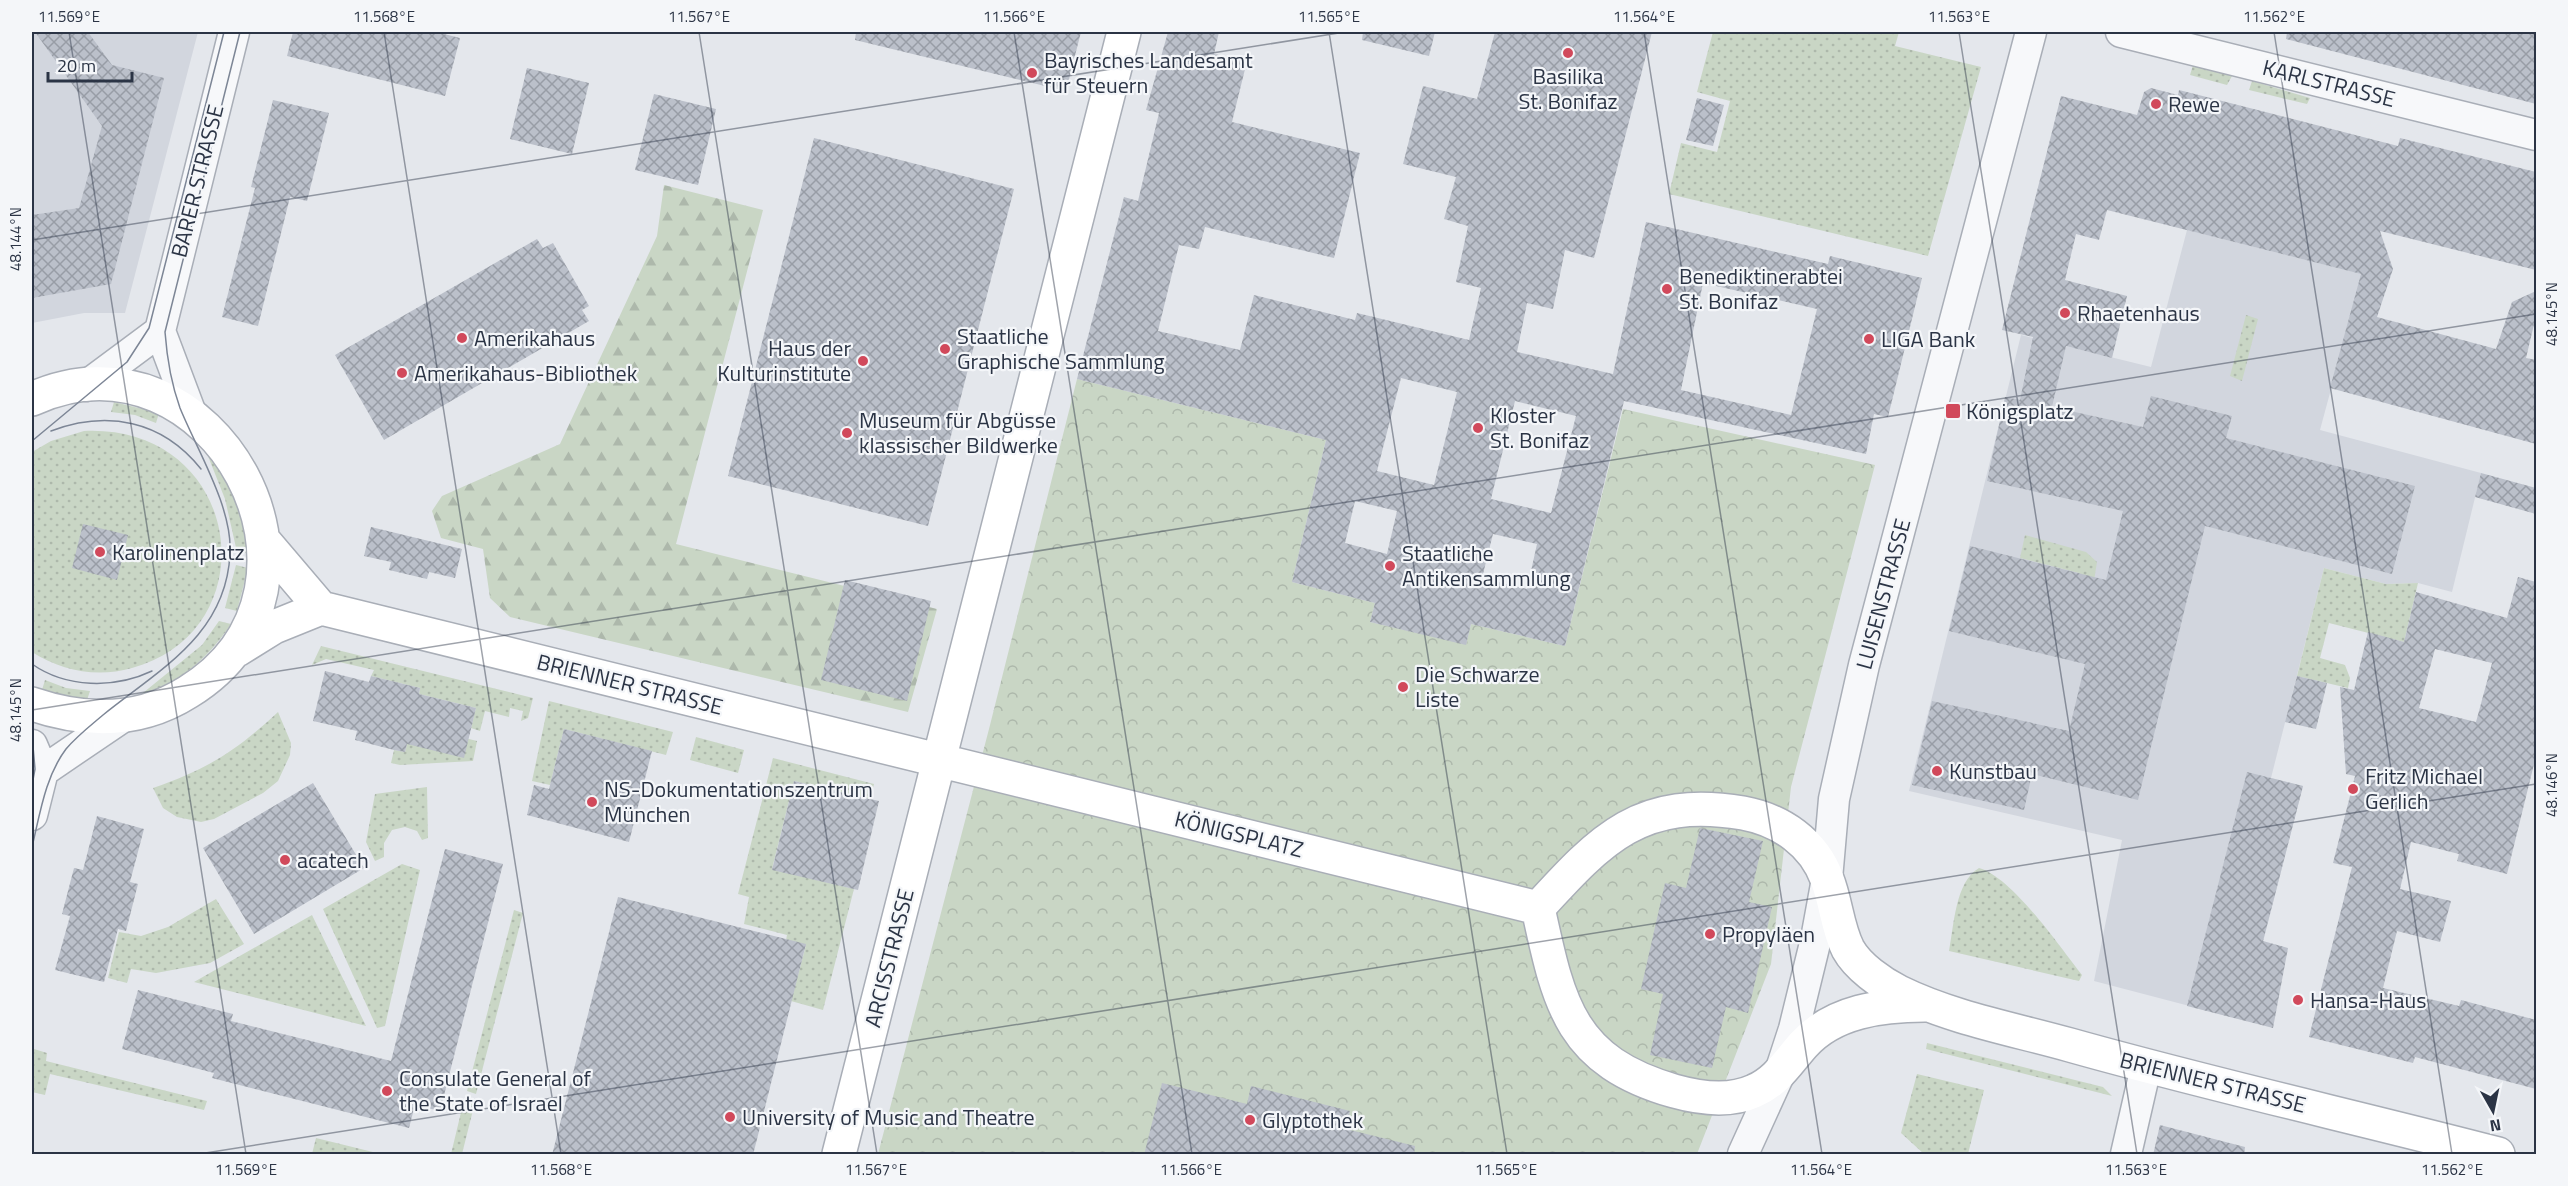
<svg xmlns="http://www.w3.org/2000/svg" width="2568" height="1186" font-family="'Titillium Web',sans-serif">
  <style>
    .built { fill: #d2d6de }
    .grass { fill: url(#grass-dots) }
    .forest { fill: url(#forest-firs) }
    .park { fill: url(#park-crowns) }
    .building { fill: url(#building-cross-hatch); fill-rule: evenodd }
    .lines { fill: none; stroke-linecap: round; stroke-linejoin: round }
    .street-casing { stroke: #a9aeb7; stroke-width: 33 }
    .secondary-casing { stroke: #a9aeb7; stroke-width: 36 }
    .street { stroke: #f7f8fa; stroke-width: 30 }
    .secondary { stroke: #fff; stroke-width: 33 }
    .tram { stroke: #7d8696; stroke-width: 1.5 }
    .ticks { fill: none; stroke: #2b3445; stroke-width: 1.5; stroke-opacity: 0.45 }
    .poi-dot { fill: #d1495b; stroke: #f4f6f9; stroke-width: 2 }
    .labels { text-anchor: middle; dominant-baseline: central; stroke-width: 4.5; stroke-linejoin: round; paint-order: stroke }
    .poi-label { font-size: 22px; fill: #2b3445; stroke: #f4f6f9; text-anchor: start }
    .street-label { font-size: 22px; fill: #2b3445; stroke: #f4f6f9 }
    .neatline { fill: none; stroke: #2b3445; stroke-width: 2 }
    .ticks-label { font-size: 15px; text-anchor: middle; fill: #2b3445 }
  </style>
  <defs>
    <pattern id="grass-dots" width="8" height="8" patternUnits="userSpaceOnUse" patternTransform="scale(1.5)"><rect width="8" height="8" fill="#c9d6c5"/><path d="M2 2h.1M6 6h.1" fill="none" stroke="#adb8ab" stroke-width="1.8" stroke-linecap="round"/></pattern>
    <pattern id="forest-firs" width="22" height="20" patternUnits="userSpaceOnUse" patternTransform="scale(1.5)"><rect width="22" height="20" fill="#c9d6c5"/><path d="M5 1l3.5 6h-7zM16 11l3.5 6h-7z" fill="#adb8ab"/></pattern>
    <pattern id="park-crowns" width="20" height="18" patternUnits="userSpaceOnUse" patternTransform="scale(1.5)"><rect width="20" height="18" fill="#c9d6c5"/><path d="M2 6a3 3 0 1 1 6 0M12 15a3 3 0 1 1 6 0" fill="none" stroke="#adb8ab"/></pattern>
    <pattern id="building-cross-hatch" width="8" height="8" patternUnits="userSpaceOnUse" patternTransform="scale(1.5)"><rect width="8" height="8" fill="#bbc0ca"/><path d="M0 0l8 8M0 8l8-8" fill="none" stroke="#989da6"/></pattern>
  </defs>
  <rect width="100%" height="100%" fill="#e4e7ec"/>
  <path class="built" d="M32,32H198L125,313H84L32,323Z
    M2187,230L2362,274L2320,430L2481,473L2452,592L2418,583L2386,584L2324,568L2271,778L2303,786L2243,1020L2094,981L2122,840L1909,791L2021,335L2151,367Z"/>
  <path class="grass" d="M1713,32H1899L1895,46L1981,67L1928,256L1669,194L1681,143L1717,152L1730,101L1697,92Z
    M2193,65L2232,76L2227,85L2190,75Z
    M2252,81L2310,98L2307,104L2249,90Z
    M2246,315L2258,319L2242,381L2230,376Z
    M114,402L159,413L156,423L135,415L111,412Z
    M84,431C243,424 271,630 132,668C97,678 62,671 32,652V452L51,441Z
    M204,446C231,487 243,503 248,553L237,552L225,499Z
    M2025,535L2086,552L2097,562L2093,587L2079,573L2020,558Z
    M236,565L248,568L237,611L225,608Z
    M2324,568L2386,584L2418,583L2404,642L2329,623L2320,658L2345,665L2350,678L2348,688L2297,676Z
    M219,621L231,624C205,662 181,681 138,697L202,645Z
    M321,646L533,698L528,718L521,721L523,711L510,708L509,717L485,711L480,731L471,728L476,708L419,694L420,688L371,676L374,670L326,659L312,665Z
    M45,680L66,688L90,691L87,700L42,690Z
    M549,701L673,732L666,755L564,729L550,785L532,781Z
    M278,712L291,743L290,755L278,781L263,793L214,819L201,822L177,817L163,808L153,788C208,769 236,751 278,712Z
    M696,737L744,750L738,773L690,760Z
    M469,739L477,741L473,761L400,765L391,763L394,750L405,752L407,744Z
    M773,758L874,784L870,799L794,781L772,869L854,889L823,1010L791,1001L806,945L786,940L787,935L744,924L749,897L738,894Z
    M427,787L428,838L422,840L417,831L405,827L392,830L384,843V857L375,861L366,842L375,794Z
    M402,864L420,870L385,1026L377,1028L323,909Z
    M1979,868C2012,877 2060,947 2082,975L2079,981L1949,951C1954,926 1955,882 1979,868Z
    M216,899L244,944L210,963L156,973L131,969L127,983L108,978L119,932L141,936L168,927Z
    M514,910L523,913L476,1094L467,1091Z
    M312,915L366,1026L194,982Z
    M1927,1043L2103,1087L2112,1096L1926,1049Z
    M34,1049L47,1053L46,1061L207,1101L204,1110L50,1074L45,1095L32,1092Z
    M1917,1074L1984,1090L1968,1154H1924L1901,1133Z
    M464,1100L475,1102L462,1154H451Z
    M316,1138L381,1154H312Z"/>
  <path class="forest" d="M664,185L763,210L676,544L937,609L908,712L510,617L490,598L483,549L441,538L432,511L442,496L560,444L657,236Z"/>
  <path class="park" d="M1077,379L1326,440L1292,582L1375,603L1370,622L1466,644L1471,624L1565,646L1623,409L1875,465L1791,787L1771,964L1697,1154H878L989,729Z"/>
  <path class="building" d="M35,32H88L112,65L164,78L111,284L32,298V215L79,208L102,126Z
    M293,32H436L460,38L445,96L287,56Z
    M856,32H1081L1066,91L855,40Z
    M1168,32H1219L1214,54L1247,61L1232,122L1360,153L1334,258L1205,227L1199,249L1179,245L1158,331L1240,350L1254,295L1355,320L1357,313L1469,340L1481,288L1456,282L1468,226L1444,219L1456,177L1403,164L1423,86L1477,99L1495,32H1652L1594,258L1565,250L1553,309L1527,303L1517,352L1613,374L1646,222L1828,264L1830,256L1922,278L1888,417L1874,414L1866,454L1624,401L1565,646L1471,624L1466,645L1370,622L1375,603L1292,582L1326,440L1077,379L1124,197L1138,201L1159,113L1146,110ZM1703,283L1817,309L1791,415L1681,390ZM1401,378L1457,392L1434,485L1377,471ZM1515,401L1576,416L1551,513L1491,499ZM1355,501L1397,511L1387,554L1345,543ZM1493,534L1537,544L1527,589L1482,578Z
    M1363,32H1435L1429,56L1362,40Z
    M2287,32H2536V104L2286,39Z
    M527,68L589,83L572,154L510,139Z
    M2151,88L2178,95L2179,90L2398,146L2400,138L2536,172V270L2380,231L2393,269L2377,317L2496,349L2512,302L2536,291V316L2526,358L2536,360V444L2330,388L2361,274L2107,210L2099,240L2076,234L2065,280L2127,296L2112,358L2066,346L2052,407L2143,427L2151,396L2232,416L2226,438L2415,486L2392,574L2205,526L2138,800L2032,774L2024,810L1912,785L1932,701L2069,731L2085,664L1949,631L1970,546L2106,580L2123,511L1987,481L2005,397L2020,400L2033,337L2002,330L2061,96L2137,115L2144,92Z
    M654,94L716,109L698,185L635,170Z
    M1697,98L1724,105L1713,146L1686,140Z
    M273,100L329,113L307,201L290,197L258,326L222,317L255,188L251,187Z
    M814,138L1014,189L928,526L728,476Z
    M537,239L543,248L553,243L589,306L582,310L589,321L384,440L335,355Z
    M2481,473L2536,488V514L2475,497Z
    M83,524L128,535L117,580L72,568Z
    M371,527L462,549L455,578L429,572L427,579L389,570L391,562L364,556Z
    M2518,577L2536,582V756L2507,874L2457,861L2459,854L2411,842L2400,889L2451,901L2440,942L2397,931L2383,988L2459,1006L2461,1000L2536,1020V1089L2415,1057L2413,1063L2309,1037L2352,867L2333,863L2355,776L2346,774L2340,687L2354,690L2368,632L2404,642L2416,592L2507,618ZM2435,649L2492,663L2476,722L2419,708Z
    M845,580L931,601L907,701L821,680Z
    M325,671L369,682L371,676L420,688L419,694L476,708L464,758L407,744L405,752L394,750L355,740L357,731L313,721Z
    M2297,676L2327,683L2316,729L2285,722Z
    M564,729L652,751L629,842L527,815L534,785L549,789Z
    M2247,772L2303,786L2263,941L2288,948L2273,1028L2187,1006Z
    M794,781L879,801L858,890L772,870Z
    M313,783L364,868L254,934L203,848Z
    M97,816L144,829L130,882L138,884L126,931L118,929L104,982L55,970L70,916L62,914L74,868L83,870Z
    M1700,828L1763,841L1749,902L1772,907L1748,1013L1726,1007L1712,1068L1650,1055L1663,994L1641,989L1665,883L1686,888Z
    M445,849L503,864L440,1111L415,1105L409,1128L212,1078L214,1073L122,1049L138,990L233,1014L231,1021L391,1061Z
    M618,897L806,944L753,1155H552Z
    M1162,1083L1247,1104L1251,1086L1350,1111L1346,1129L1415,1146L1414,1155H1144Z
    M2160,1125L2245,1147L2244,1155H2153Z"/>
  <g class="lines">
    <defs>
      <path id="street" d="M2121,32L2536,135
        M86,386L160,331
        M192,416L160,331L234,32
        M32,745L43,771L32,815
        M43,771L124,716
        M1743,1154L1779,1075L1794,1029L1816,939L1827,879L1834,799L1864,665L2031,32
        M2126,1154L2146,1067"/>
      <path id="secondary" d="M32,399C213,317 359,587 188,692C139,723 85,722 32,704
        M264,541L321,608L1538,908
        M237,650L274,627L321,608
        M1538,908C1602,838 1641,796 1743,813C1781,820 1814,843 1827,879C1836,902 1837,927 1848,949C1858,967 1881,983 1899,992C1952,1018 2013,1029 2070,1045C2212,1085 2356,1117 2498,1154
        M1538,908C1559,1005 1570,1061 1674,1091C1699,1098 1730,1102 1754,1091C1776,1082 1788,1062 1803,1045C1833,1011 1882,1005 1925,1005
        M839,1154L1124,32"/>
    </defs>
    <use href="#street" class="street-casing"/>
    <use href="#secondary" class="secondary-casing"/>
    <use href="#street" class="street"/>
    <use href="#secondary" class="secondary"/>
    <path class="tram" d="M51,431C107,410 162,420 201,469
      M32,441L127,362L149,328L224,32
      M32,664C66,688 114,689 152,671
      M32,735L35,769L32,785
      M32,847C40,814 45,777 66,749C77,736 90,726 103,715C160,669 226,635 230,554C233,508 197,450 180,408C171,383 167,359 165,332L240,32"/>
  </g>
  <path class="ticks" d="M69,32L246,1154M384,32L561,1154M699,32L877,1154M1014,32L1192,1154M1329,32L1507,1154M1644,32L1822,1154M1959,32L2137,1154M2274,32L2452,1154M32,240L1345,32M32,710L2536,314M199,1154L2536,784"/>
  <g class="poi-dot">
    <circle cx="1568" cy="53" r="6"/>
    <circle cx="1032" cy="73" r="6"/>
    <circle cx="2156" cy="104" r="6"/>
    <circle cx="1667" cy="289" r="6"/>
    <circle cx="2065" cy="313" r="6"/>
    <circle cx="462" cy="338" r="6"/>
    <circle cx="1869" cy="339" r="6"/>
    <circle cx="945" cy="349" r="6"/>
    <circle cx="863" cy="361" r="6"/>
    <circle cx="402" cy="373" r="6"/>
    <rect x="1945" y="403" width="16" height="16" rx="3"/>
    <circle cx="1478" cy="428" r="6"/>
    <circle cx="847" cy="433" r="6"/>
    <circle cx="100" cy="552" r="6"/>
    <circle cx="1390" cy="566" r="6"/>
    <circle cx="1403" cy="687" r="6"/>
    <circle cx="1937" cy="771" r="6"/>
    <circle cx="2353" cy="789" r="6"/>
    <circle cx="592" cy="802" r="6"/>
    <circle cx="285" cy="860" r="6"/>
    <circle cx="1710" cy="934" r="6"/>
    <circle cx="2298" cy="1000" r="6"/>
    <circle cx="387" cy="1091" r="6"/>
    <circle cx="730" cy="1117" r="6"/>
    <circle cx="1250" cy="1120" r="6"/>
  </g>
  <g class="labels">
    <g class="poi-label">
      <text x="1044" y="60">Bayrisches Landesamt<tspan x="1044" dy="25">für Steuern</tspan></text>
      <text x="1568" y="76" text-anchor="middle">Basilika<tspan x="1568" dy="25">St. Bonifaz</tspan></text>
      <text x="2168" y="104">Rewe</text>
      <text x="1679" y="276">Benediktinerabtei<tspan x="1679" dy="25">St. Bonifaz</tspan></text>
      <text x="2077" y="313">Rhaetenhaus</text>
      <text x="957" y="336">Staatliche<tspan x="957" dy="25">Graphische Sammlung</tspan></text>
      <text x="474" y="338">Amerikahaus</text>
      <text x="1881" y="339">LIGA Bank</text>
      <text x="851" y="348" text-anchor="end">Haus der<tspan x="851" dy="25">Kulturinstitute</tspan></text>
      <text x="414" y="373">Amerikahaus-Bibliothek</text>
      <text x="1966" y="411">Königsplatz</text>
      <text x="1490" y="415">Kloster<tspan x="1490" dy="25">St. Bonifaz</tspan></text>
      <text x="859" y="420">Museum für Abgüsse<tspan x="859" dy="25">klassischer Bildwerke</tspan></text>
      <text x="112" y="552">Karolinenplatz</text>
      <text x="1402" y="553">Staatliche<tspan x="1402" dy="25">Antikensammlung</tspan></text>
      <text x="1415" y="674">Die Schwarze<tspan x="1415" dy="25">Liste</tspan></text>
      <text x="1949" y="771">Kunstbau</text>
      <text x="2365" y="776">Fritz Michael<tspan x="2365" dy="25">Gerlich</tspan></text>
      <text x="604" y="789">NS-Dokumentationszentrum<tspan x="604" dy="25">München</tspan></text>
      <text x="297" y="860">acatech</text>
      <text x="1722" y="934">Propyläen</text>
      <text x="2310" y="1000">Hansa-Haus</text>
      <text x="399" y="1078">Consulate General of<tspan x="399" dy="25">the State of Israel</tspan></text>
      <text x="742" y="1117">University of Music and Theatre</text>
      <text x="1262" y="1120">Glyptothek</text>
    </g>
    <g class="street-label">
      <text transform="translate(2329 83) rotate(14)">KARLSTRASSE</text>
      <text transform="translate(197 181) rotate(-76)">BARER STRASSE</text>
      <text transform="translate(1883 594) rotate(-75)">LUISENSTRASSE</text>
      <text transform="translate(630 684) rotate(14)">BRIENNER STRASSE</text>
      <text transform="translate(1239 834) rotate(14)">KÖNIGSPLATZ</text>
      <text transform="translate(889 958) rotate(-76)">ARCISSTRASSE</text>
      <text transform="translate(2213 1082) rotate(14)">BRIENNER STRASSE</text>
    </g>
  </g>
  <rect width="2568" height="1186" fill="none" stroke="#f4f6f9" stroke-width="66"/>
  <g transform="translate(2493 1111) rotate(171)" stroke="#f4f6f9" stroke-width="4.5" paint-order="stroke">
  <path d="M0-4.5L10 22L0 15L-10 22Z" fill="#2b3445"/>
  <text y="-9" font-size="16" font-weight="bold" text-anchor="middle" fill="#2b3445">N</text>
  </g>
  <path d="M48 72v9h84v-9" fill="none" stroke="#2b3445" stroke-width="3"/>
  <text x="57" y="72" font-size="18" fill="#2b3445" stroke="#f4f6f9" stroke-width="4.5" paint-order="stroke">20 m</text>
  <rect x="33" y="33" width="2502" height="1120" class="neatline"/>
  <g class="ticks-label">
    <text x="69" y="22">11.569°E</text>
    <text x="384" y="22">11.568°E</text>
    <text x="699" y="22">11.567°E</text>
    <text x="1014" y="22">11.566°E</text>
    <text x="1329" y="22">11.565°E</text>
    <text x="1644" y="22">11.564°E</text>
    <text x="1959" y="22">11.563°E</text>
    <text x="2274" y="22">11.562°E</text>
    <text transform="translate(16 239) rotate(-90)" y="5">48.144°N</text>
    <text transform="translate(2552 314) rotate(-90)" y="5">48.145°N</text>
    <text transform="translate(16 710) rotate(-90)" y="5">48.145°N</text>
    <text transform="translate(2552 785) rotate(-90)" y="5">48.146°N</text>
    <text x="246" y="1175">11.569°E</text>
    <text x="561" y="1175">11.568°E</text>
    <text x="876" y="1175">11.567°E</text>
    <text x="1191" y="1175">11.566°E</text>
    <text x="1506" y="1175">11.565°E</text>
    <text x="1821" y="1175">11.564°E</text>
    <text x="2136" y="1175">11.563°E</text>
    <text x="2452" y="1175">11.562°E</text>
  </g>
</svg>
